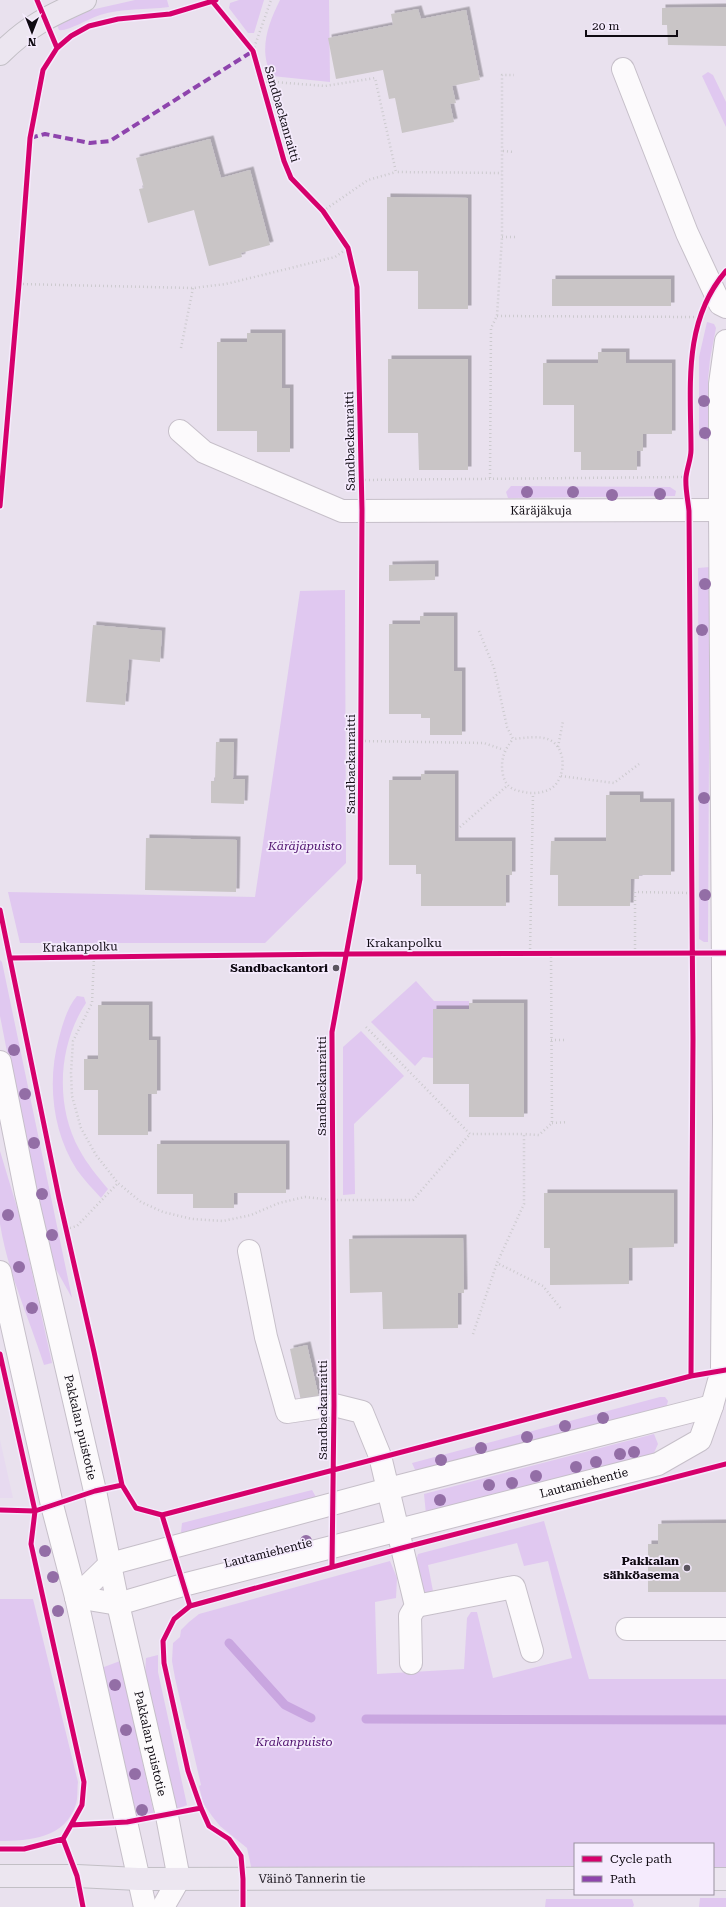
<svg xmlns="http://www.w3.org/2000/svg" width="726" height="1907" font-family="'Roboto Serif',serif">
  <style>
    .built { fill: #e7daf0 }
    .green { fill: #e0c8f0 }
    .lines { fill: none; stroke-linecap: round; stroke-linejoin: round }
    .stream { stroke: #c9a6e0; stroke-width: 9 }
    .building { fill: #c9c5c6; filter: url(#shadow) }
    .minor-casing { stroke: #c6bfc9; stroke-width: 24 }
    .major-casing { stroke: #c2bfc5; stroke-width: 24 }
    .path { stroke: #cccace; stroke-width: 2.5; stroke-dasharray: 1 3; stroke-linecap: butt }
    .minor { stroke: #fcfafc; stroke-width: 22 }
    .major { stroke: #ece6f0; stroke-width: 22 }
    .quiet { stroke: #8e44ad; stroke-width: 4; stroke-dasharray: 8 4; stroke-linecap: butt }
    .cycleway-casing { stroke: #f5ebfd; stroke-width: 8 }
    .cycleway { stroke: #d6006c; stroke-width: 5 }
    .tree { fill: #936ea6 }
    .poi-dot { fill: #5b555f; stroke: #f5ebfd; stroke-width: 1.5 }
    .labels { text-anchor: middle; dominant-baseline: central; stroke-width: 3.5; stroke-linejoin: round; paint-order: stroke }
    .street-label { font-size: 12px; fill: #0f0a12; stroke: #f5ebfd }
    .park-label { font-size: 12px; font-style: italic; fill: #4d0f6c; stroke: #f5ebfd }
    .poi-label { font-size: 12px; font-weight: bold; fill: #0f0a12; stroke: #f5ebfd; text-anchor: end }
  </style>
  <defs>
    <filter id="shadow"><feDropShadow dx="3.5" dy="-3.5" stdDeviation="0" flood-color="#0004"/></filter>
  </defs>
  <rect width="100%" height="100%" fill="#e9e1ee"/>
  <path class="built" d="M0,1440L13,1498H0Z"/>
  <path class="green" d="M135,0H167L169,7C146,10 122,8 100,15C90,18 67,32 59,30L57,25L82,12Z
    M239,0H264L254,33H248L229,8L230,3Z
    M280,0H329L330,82L272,76C258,51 268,24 280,0Z
    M708,72L713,75L726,102V127L702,76Z
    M707,322L714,324L716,328L710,359L708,380V441L699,437V357Z
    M511,486L670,487L676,491L675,496L508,498L506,492Z
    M710,567L708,942H704L699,939L698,568Z
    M345,590L346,863L265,943H20L8,892L255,897L300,591Z
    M0,960L2,962L72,1298L52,1262L20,1118L0,1016Z
    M416,981L434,1001H469V1009L433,1058L423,1057L415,1066L371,1022Z
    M77,996L84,997L86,1003C58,1045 55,1105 79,1149C87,1164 98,1177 108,1189L101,1198C93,1189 84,1180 77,1170C52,1131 47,1081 59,1038C63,1023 67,1008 77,996Z
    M361,1031L404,1076L354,1124L355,1194L343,1195V1047Z
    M0,1151L19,1214L52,1363L44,1365C29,1318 8,1273 0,1224C0,1204 0,1172 0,1151Z
    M660,1397H665L668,1401L666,1408L417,1474L412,1463Z
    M654,1434L658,1444L653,1455L426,1514L424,1494Z
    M312,1490L316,1497L185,1535L181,1532L182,1523Z
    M544,1521L589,1679H726V1871H713V1844H575V1871H252L247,1848L220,1826L212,1816L203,1803L199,1786L201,1785L188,1729L187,1730L175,1678L172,1661L173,1643L180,1637L181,1630L189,1622L199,1614L390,1561L397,1578L396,1598L375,1602L377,1674L464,1669L467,1618L471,1612H477L493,1678L572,1658L548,1561L524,1566L517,1543L428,1565L433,1591L423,1593L415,1564L418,1554Z
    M0,1599H33L78,1782C77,1789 78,1798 76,1804C66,1838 29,1841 0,1841Z
    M158,1655V1672L187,1805L177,1809L145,1675L146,1658Z
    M120,1661L154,1814L137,1817L104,1682V1667Z
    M700,1898H726V1907H699Z
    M546,1899H632L634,1905L633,1907H545Z"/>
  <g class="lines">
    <path class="stream" d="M229,1643L285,1705L311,1718
      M366,1719L726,1720"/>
  </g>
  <path class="building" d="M726,7V46L668,45L667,25H662V8Z
    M418,9L421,19L466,10L480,80L452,86L456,103L450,104L454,122L402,133L395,98L389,99L383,70L336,79L328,38L393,25L391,14Z
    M210,139L221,178L250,170L270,245L241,253L242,257L209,266L194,210L148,223L139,189L144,188L136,158Z
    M387,197L468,198V309H418V271H387Z
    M552,279H671V306H552Z
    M247,333H282V388H290V452H257V431H217V342H247Z
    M598,352H626V363H672V434H643V451H637V470H581V452H574V405H543V363H598Z
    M388,359H468V470H419L418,433H388Z
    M435,564V580L389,581V565Z
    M420,616H454V671H462V735H430V718H421V714H389V624H420Z
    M93,625L162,631L160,662L129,659L125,705L86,702Z
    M216,742H234L233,779H245L244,804L211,803V781H215Z
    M421,774H455V841H512V875H506V906H421V874H416V865H389V780H421Z
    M606,795H640V802H671V875H639V879H631L630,906H558V875H550L551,841H606Z
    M146,838L237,840L236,892L145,890Z
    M469,1003H524V1117H469V1084H433V1009H469Z
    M98,1005H149V1040H157V1094H148V1135H98V1090H84V1059H98Z
    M157,1144H286V1193H234V1208H193V1194H157Z
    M544,1193H674V1247L629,1248V1284L550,1285V1248H544Z
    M463,1238L464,1293H458V1328L383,1329L382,1292L350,1293L349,1239Z
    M307,1345L319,1398L301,1401L290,1349Z
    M726,1523V1592H648V1544H658V1524Z"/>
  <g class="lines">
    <defs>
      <g id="minor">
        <path d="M623,69L687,233L720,304L726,307"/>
        <path id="s1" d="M180,431L204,452L342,511L726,510"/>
        <path id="s2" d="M0,1062L26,1193L95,1491L118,1604L167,1816L179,1879L163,1907"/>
        <path d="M249,1251L266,1337L287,1412L334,1405L362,1412L380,1456L416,1606L410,1616L411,1663"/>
        <path d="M0,1272L52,1505L76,1597L145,1907"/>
        <path id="s3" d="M76,1597L118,1604L183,1585L658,1464L700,1440L712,1406L722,1370L724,1121L720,510V384L726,341"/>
        <path d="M76,1597L110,1564L388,1489L712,1406"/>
        <path d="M416,1606L514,1587L532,1651"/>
        <path d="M627,1629H726"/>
      </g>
      <g id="major">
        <path d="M0,54C28,26 49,16 85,0"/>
        <path id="s4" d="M0,1876H77L138,1879L575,1878"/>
        <path d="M713,1879H726"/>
      </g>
    </defs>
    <use href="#minor" class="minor-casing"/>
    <use href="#major" class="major-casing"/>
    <path class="path" d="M253,51L271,0
      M262,81L325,86L375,78L396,172L502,173
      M503,151L514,152
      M323,211L368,180L396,172
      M502,237H515
      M19,284L193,288L226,284L335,257L348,248
      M497,316L696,317
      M181,348L193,288
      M490,478L491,328L497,316L502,237V75H514
      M361,480L686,477
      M479,631L494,668L507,727L513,739C504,750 500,761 503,775C505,784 510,789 519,791C530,794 542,794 552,788C566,777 567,749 550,740C540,735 524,738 513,739
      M361,741L484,743L504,750
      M558,747L563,721
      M561,776L614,783L639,764
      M460,827L508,785
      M530,953L533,794
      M551,953L552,1123L539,1135L524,1134V1204L497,1263L543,1286L562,1310
      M635,953V892L691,893
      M94,957L92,1003L73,1041L71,1073L72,1096L81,1128L96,1155L118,1183L141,1202L163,1212L192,1219L223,1221L251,1215L279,1203L305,1197L333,1200H413L470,1134
      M366,1027L470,1134H524
      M551,1040H566
      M552,1123L567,1122
      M66,1229L77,1226L118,1183
      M473,1334L497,1263"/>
    <use href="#minor" class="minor"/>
    <use href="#major" class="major"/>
    <path class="quiet" d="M30,138L45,134L90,143L110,141L253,51"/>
    <defs>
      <path id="cycleway" d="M37,0L57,48
        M212,1L253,51L284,161L291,178L323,211L348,248L357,287L362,510L360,879L332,1032L334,1405L332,1567
        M0,506L19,284L30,138L43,70L57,48L71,36L89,26L118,19L170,14L216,0
        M0,910L59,1198L94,1352L122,1485L136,1508L162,1515L190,1606L174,1619L163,1641L164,1663L188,1771L201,1808L209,1826L229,1839L241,1856L243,1879V1907
        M10,958L345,954L726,953
        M0,1354L35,1511L31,1544L84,1782L82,1805L71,1825
        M691,1376L693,1039L689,511C688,500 685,488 686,477C687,468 691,459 691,450C691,388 682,322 726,271
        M0,1510L35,1511L95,1491L122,1485
        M162,1515L691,1376L726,1370
        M190,1606L402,1548L726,1464
        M63,1839L77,1876L83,1907
        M0,1849H24L63,1839L71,1825L127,1822L201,1808"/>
    </defs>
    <use href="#cycleway" class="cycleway-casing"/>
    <use href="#cycleway" class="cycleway"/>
  </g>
  <g class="tree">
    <circle cx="704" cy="401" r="6"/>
    <circle cx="705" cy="433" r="6"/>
    <circle cx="527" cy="492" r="6"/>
    <circle cx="573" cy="492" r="6"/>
    <circle cx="660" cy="494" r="6"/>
    <circle cx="612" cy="495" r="6"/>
    <circle cx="705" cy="584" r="6"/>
    <circle cx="702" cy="630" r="6"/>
    <circle cx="704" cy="798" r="6"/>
    <circle cx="705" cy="895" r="6"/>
    <circle cx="14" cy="1050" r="6"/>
    <circle cx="25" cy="1094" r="6"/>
    <circle cx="34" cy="1143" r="6"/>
    <circle cx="42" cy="1194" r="6"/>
    <circle cx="8" cy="1215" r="6"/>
    <circle cx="52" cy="1235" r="6"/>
    <circle cx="19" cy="1267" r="6"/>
    <circle cx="32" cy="1308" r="6"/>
    <circle cx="603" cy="1418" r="6"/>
    <circle cx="565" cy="1426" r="6"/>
    <circle cx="527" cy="1437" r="6"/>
    <circle cx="481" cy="1448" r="6"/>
    <circle cx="634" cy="1452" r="6"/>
    <circle cx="620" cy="1454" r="6"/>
    <circle cx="441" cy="1460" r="6"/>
    <circle cx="596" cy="1462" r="6"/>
    <circle cx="576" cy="1467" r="6"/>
    <circle cx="536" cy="1476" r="6"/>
    <circle cx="512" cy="1483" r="6"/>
    <circle cx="489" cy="1485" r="6"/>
    <circle cx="440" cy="1500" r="6"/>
    <circle cx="306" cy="1541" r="6"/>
    <circle cx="45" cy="1551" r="6"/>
    <circle cx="53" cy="1577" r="6"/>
    <circle cx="58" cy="1611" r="6"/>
    <circle cx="115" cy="1685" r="6"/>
    <circle cx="126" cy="1730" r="6"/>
    <circle cx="135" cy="1774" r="6"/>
    <circle cx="142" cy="1810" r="6"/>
  </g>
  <g class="poi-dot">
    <circle cx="336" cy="968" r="4"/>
    <circle cx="687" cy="1568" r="4"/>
  </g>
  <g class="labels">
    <g class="street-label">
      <text transform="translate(282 114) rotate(74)">Sandbackanraitti</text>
      <text transform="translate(350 441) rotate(-91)">Sandbackanraitti</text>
      <text stroke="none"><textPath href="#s1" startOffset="381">Käräjäkuja</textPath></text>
      <text transform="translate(351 764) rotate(-90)">Sandbackanraitti</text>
      <text x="404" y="943">Krakanpolku</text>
      <text transform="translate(80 947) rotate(-1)">Krakanpolku</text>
      <text transform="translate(322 1086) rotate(-90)">Sandbackanraitti</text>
      <text transform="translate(323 1410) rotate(-90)">Sandbackanraitti</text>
      <text stroke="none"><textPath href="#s2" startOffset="374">Pakkalan puistotie</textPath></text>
      <text stroke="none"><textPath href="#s3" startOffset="524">Lautamiehentie</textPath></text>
      <text transform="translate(268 1553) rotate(-14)">Lautamiehentie</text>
      <text stroke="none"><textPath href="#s2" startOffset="698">Pakkalan puistotie</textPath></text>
      <text stroke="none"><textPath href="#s4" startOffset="312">Väinö Tannerin tie</textPath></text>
    </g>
    <g class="park-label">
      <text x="305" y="846">Käräjäpuisto</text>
      <text x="294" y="1742">Krakanpuisto</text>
    </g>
    <g class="poi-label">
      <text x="328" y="968">Sandbackantori</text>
      <text x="679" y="1561">Pakkalan<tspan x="679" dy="14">sähköasema</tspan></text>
    </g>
  </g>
  <rect x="574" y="1843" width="140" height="52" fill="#f5ebfd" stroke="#99919f"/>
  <rect x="582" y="1856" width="20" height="6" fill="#d6006c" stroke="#99919f"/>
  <text x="610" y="1863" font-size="12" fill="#0f0a12">Cycle path</text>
  <rect x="582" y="1876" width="20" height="6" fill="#8e44ad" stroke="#99919f"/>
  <text x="610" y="1883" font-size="12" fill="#0f0a12">Path</text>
  <g transform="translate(32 32) rotate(180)" stroke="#f5ebfd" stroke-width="3" paint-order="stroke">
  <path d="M0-3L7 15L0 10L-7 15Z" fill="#0f0a12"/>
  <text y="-6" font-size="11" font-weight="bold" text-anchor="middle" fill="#0f0a12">N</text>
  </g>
  <path d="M586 30v6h91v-6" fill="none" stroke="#0f0a12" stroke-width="2"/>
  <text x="592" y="30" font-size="12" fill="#0f0a12" stroke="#f5ebfd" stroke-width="3" paint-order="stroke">20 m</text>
</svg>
